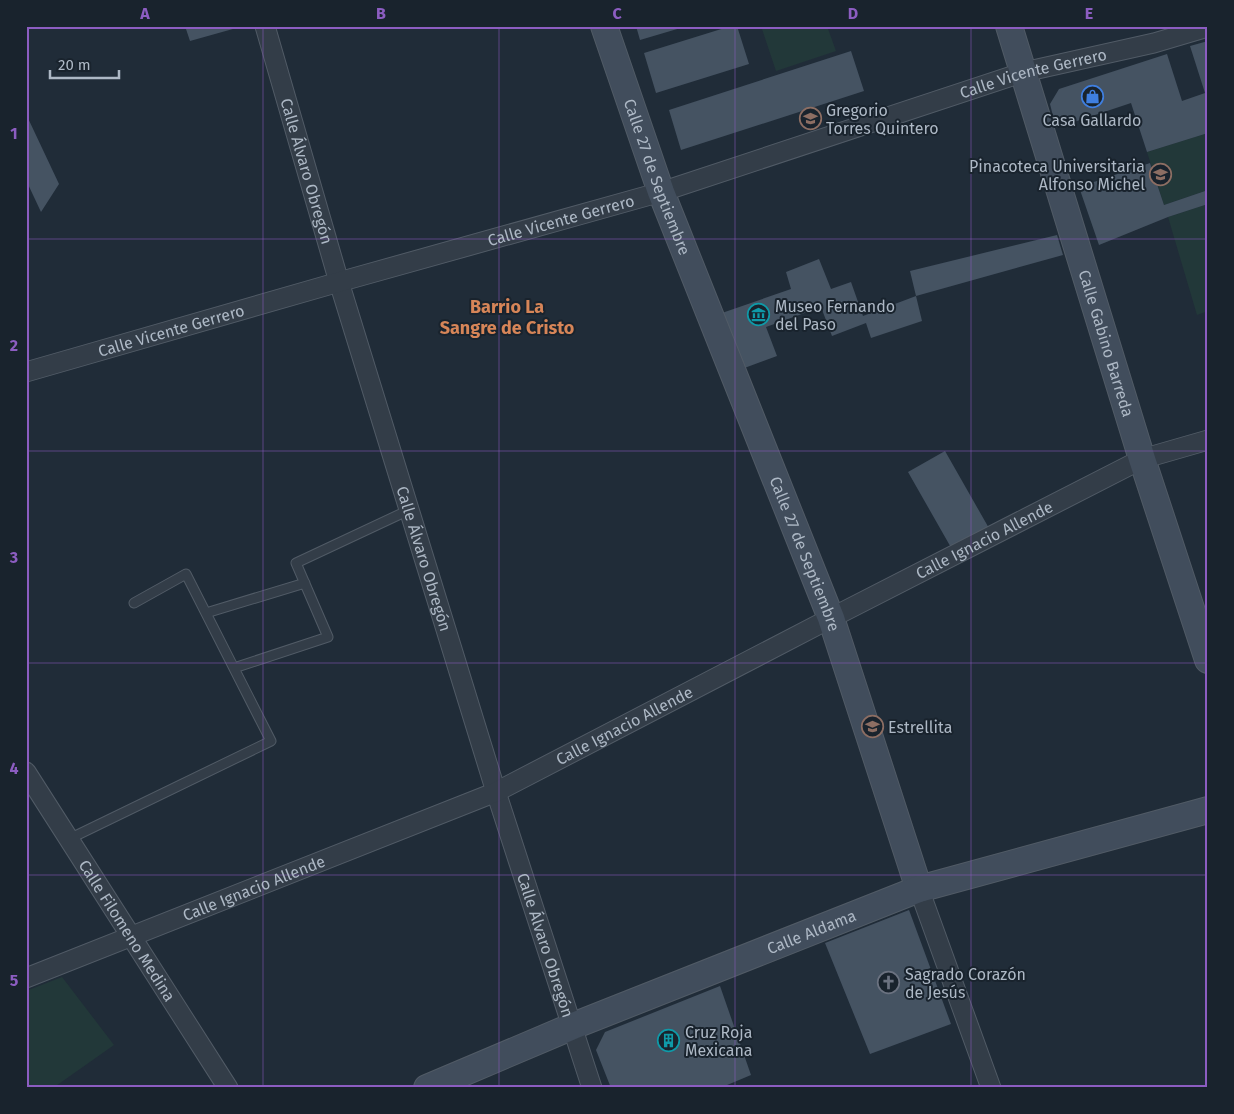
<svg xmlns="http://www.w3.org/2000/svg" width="1234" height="1114" font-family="'Fira Sans',sans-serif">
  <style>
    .green { fill: #223839 }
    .building { fill: #455362 }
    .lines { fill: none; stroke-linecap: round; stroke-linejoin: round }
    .lane-casing { stroke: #515b66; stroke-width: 11 }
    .street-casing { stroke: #515b66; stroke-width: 21 }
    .secondary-casing { stroke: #515b66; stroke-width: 28 }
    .lane { stroke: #333d48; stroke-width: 9 }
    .street { stroke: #333d48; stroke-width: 19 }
    .secondary { stroke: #414d5c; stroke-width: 26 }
    .grid { fill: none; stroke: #8c5dc1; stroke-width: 1; stroke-opacity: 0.55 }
    .labels { text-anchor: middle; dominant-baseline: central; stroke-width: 4; stroke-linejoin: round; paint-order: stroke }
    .street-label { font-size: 16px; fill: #adb8c5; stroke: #19232d }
    .poi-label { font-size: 16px; fill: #adb8c5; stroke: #19232d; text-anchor: start }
    .neighbourhood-label { font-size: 18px; font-weight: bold; fill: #d68558; stroke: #19232d }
    .neatline { fill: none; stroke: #8c5dc1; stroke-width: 2 }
    .grid-label { font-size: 16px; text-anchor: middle; font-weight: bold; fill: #8c5dc1 }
  </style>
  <rect width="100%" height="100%" fill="#202c38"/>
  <path class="green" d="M761,26H827L836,51L776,71Z
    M1208,133V190L1164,205L1147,152Z
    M1208,204V311L1197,315L1168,217Z
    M62,977L114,1045L53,1088H26V991Z"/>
  <path class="building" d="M185,26H240V27L190,41Z
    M636,26H684V27L640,40Z
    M731,26H737L749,64L656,93L644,53Z
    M1208,41V133L1147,152L1131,103L1056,128L1050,104L1059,89L1167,54L1182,101L1205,93L1190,46Z
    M851,51L864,91L681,150L669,110Z
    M26,114L59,184L41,212L26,180Z
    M1150,163L1164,205L1208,190V204L1168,217L1099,245L1079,187Z
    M1057,235L1063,255L916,296L922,321L871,338L866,323L832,336L821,307L766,327L777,356L739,370L719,314L791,289L786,272L819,259L831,289L851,282L863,316L916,296L910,271Z
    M945,451L990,530L953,551L908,472Z
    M909,910L951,1024L870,1054L825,943Z
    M720,986L751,1075L720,1088H611L596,1050L605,1032Z"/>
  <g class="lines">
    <defs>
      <path id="lane" d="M206,613L305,583
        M234,668L328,637L296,563L409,510
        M69,839L271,741L186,574L134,603"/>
      <g id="street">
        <path id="s1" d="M265,26L339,282L496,792L592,1088"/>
        <path id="s2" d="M26,372L339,282L661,192L1024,72L1154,43L1208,27"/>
        <path id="s3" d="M26,772L228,1088"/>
        <path d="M919,889L991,1088"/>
        <path id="s4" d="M26,978L496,792L831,618L1142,459L1208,440"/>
      </g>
      <g id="secondary">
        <path id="s5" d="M604,26L661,192L831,618L919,889"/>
        <path id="s6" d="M1009,26L1142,459L1208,660"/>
        <path id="s7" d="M427,1088L573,1026L919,889L1208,810"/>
      </g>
    </defs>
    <use href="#lane" class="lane-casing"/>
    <use href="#street" class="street-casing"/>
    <use href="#secondary" class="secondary-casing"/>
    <use href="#lane" class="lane"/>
    <use href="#street" class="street"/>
    <use href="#secondary" class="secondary"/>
  </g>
  <path class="grid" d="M263,26V1088M499,26V1088M735,26V1088M971,26V1088M26,239H1208M26,451H1208M26,663H1208M26,875H1208"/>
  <defs>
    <symbol id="shop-ring" viewBox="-11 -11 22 22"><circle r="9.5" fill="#19232d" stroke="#3f7fe0" stroke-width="1.5"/><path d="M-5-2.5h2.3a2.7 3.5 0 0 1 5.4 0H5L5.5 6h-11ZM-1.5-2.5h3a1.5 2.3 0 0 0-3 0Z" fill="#3f7fe0"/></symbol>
    <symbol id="school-ring" viewBox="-11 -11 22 22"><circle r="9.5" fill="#19232d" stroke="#8d6e63" stroke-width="1.5"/><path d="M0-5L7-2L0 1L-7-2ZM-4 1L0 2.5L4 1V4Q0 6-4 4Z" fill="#8d6e63"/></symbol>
    <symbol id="university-ring" viewBox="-11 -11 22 22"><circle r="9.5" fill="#19232d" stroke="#8d6e63" stroke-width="1.5"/><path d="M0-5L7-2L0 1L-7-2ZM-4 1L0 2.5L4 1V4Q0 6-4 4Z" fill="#8d6e63"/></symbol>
    <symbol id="museum-ring" viewBox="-11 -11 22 22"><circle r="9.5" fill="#19232d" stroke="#0f9aa8" stroke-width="1.5"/><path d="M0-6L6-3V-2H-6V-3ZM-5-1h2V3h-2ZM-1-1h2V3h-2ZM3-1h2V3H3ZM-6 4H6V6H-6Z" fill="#0f9aa8"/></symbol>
    <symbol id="church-ring" viewBox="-11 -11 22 22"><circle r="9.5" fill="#19232d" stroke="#6b7280" stroke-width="1.5"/><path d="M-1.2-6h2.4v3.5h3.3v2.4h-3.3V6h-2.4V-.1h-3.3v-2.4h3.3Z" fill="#6b7280"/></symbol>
    <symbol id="building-ring" viewBox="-11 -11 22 22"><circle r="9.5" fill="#19232d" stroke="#0f9aa8" stroke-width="1.5"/><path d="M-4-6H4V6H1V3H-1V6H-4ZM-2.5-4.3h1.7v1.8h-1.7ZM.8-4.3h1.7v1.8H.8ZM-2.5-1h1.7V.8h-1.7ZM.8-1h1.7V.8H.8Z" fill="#0f9aa8"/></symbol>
  </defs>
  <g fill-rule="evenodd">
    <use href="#shop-ring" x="1080" y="84" width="25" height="25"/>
    <use href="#school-ring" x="798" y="106" width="25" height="25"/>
    <use href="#university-ring" x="1148" y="162" width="25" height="25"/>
    <use href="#museum-ring" x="746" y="302" width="25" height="25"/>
    <use href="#school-ring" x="860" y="714" width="25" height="25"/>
    <use href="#church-ring" x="876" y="970" width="25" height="25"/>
    <use href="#building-ring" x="656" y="1028" width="25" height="25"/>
  </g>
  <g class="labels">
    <g class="street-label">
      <text stroke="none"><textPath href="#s2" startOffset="1051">Calle Vicente Gerrero</textPath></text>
      <text stroke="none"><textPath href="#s1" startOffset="151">Calle Álvaro Obregón</textPath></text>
      <text stroke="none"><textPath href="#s5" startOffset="160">Calle 27 de Septiembre</textPath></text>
      <text stroke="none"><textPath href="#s2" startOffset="556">Calle Vicente Gerrero</textPath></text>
      <text stroke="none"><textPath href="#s2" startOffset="151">Calle Vicente Gerrero</textPath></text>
      <text stroke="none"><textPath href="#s6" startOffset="332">Calle Gabino Barreda</textPath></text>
      <text stroke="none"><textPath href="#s4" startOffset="1055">Calle Ignacio Allende</textPath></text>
      <text stroke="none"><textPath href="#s5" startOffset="565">Calle 27 de Septiembre</textPath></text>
      <text stroke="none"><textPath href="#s1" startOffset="556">Calle Álvaro Obregón</textPath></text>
      <text stroke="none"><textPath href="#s4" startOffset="650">Calle Ignacio Allende</textPath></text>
      <text stroke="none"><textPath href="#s4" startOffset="245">Calle Ignacio Allende</textPath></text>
      <text stroke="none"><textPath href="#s3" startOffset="188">Calle Filomeno Medina</textPath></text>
      <text stroke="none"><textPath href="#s7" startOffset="415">Calle Aldama</textPath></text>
      <text stroke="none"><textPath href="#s1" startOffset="961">Calle Álvaro Obregón</textPath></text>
    </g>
    <g class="poi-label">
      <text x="826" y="110">Gregorio<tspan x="826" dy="18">Torres Quintero</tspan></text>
      <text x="1092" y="120" text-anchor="middle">Casa Gallardo</text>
      <text x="1145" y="166" text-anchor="end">Pinacoteca Universitaria<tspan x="1145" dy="18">Alfonso Michel</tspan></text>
      <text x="775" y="306">Museo Fernando<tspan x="775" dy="18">del Paso</tspan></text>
      <text x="888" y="727">Estrellita</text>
      <text x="905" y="974">Sagrado Corazón<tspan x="905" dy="18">de Jesús</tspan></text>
      <text x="685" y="1032">Cruz Roja<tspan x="685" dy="18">Mexicana</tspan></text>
    </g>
    <g class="neighbourhood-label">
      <text x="507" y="307">Barrio La<tspan x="507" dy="21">Sangre de Cristo</tspan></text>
    </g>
  </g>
  <rect width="1234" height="1114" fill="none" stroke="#19232d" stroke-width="55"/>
  <path d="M50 70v8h69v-8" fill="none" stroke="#adb8c5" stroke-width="2.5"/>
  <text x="58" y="70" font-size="15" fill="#adb8c5" stroke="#19232d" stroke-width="4" paint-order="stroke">20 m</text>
  <rect x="28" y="28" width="1178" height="1058" class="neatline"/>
  <g class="grid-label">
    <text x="145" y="19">A</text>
    <text x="381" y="19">B</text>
    <text x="617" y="19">C</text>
    <text x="853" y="19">D</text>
    <text x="1089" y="19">E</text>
    <text x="14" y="139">1</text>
    <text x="14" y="351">2</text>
    <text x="14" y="563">3</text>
    <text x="14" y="774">4</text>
    <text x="14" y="986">5</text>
  </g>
</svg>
